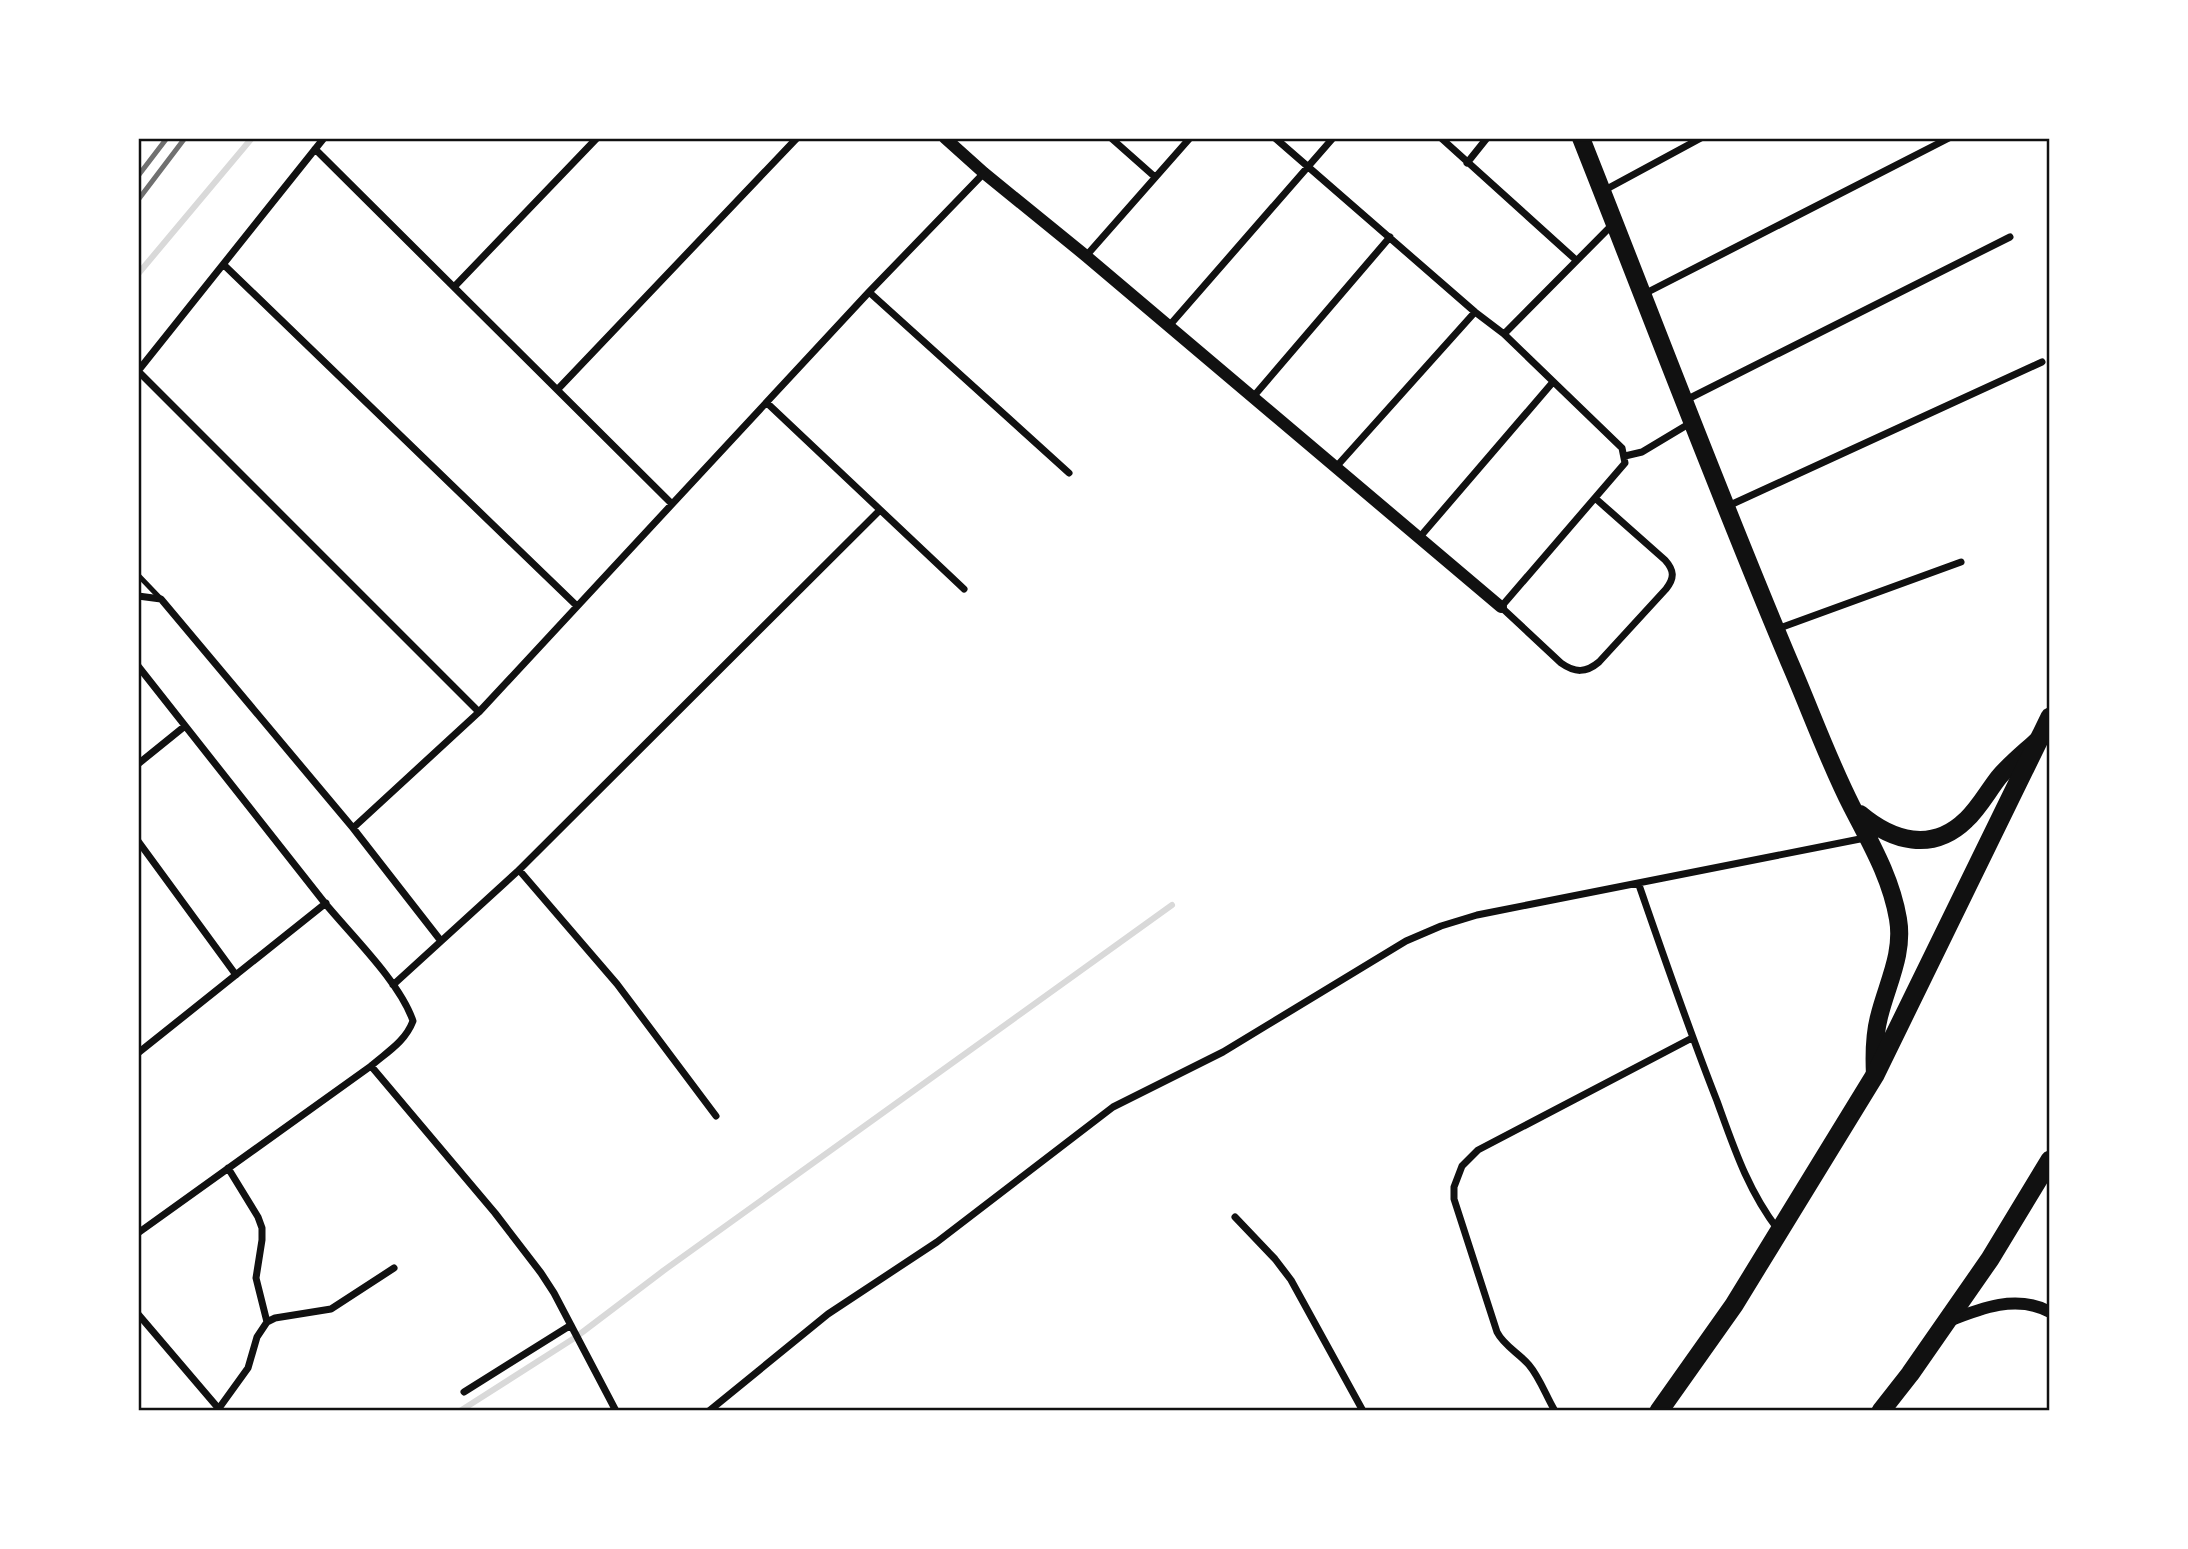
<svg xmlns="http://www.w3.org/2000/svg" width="2188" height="1549" font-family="Commissioner,sans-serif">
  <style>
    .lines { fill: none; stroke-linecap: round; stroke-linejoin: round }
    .stream { stroke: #d9d9d9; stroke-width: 6 }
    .service { stroke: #111; stroke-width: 5 }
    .minor { stroke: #111; stroke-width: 7 }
    .tertiary { stroke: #111; stroke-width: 12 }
    .primary { stroke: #111; stroke-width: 18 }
    .trunk { stroke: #111; stroke-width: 19 }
    .rail { stroke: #707070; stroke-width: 5 }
    .neatline { fill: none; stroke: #111; stroke-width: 2.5 }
  </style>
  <rect width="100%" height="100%" fill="#fff"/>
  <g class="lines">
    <path class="stream" d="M138,274L252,138
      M460,1411L576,1337L663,1271L1172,905"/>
    <path class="service" d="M138,575L161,599"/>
    <path class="minor" d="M324,138L138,371L479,712
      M1111,138L1155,177
      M1275,138L1475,312L1504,334L1622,448L1625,463L1501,607L1561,663C1575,673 1586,673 1599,662L1666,589C1675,578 1674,570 1665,560L1595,498
      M1441,138L1576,260
      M315,149L672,504
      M1467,163L1487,138
      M1603,191L1701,138
      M1086,256L1190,138
      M224,265L577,606
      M455,286L597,138
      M869,292L1069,473
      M1644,294L1949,138
      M1169,326L1333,138
      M1504,334L1614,223
      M558,389L797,138
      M1253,397L1390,237
      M1684,401L2010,237
      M767,403L964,589
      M1625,456L1642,452L1692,422
      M1336,467L1475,312
      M1728,506L2042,362
      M1419,538L1553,382
      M138,596L161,599L353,828L441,941
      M1777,629L1961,562
      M138,666C200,745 262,824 324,902C351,935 400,982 413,1021C405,1042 387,1052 371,1066L138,1233
      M138,764L185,726
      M353,828L479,712L869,292L984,173
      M138,841L236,975
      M519,870L617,984L716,1116
      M1639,885C1664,957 1689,1030 1717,1101C1734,1148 1748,1191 1779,1231
      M393,985L519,870L880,510
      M138,1053L326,903
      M371,1066L495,1213L541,1273L554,1293L616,1411
      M228,1168L258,1217L262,1228V1240L256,1278L267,1322
      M1235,1217L1275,1259L1291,1280L1363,1411
      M138,1314L219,1409
      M464,1392L571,1325
      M217,1411L248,1368L257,1337L267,1322L275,1318L331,1309L394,1268
      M709,1411L828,1314L937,1242L1113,1107L1223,1052L1406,941L1441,926L1477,915L1865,838
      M1555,1411C1546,1396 1540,1378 1529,1365C1519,1353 1504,1346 1497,1332L1454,1199V1187L1462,1166L1478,1150L1692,1038"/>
    <path class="tertiary" d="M945,138L984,173L1086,256L1501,607
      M1949,1321C1981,1308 2017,1294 2050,1312"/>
    <path class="primary" d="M1581,138C1650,312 1716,488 1789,661C1810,709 1828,760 1852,807C1871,844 1891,878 1898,919C1904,954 1887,984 1879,1017C1874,1036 1874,1055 1875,1075
      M1860,814C1892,841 1932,853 1966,820C1979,808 1988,791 1999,777C2011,763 2025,752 2038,740"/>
    <path class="trunk" d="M1659,1411L1734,1305L1875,1075L2050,717
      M1881,1411L1910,1374L1990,1259L2050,1160"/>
    <path class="rail" d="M138,176L167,138
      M138,200L185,138"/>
  </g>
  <rect width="2188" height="1549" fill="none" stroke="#ffffff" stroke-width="280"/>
  <rect x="140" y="140" width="1908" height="1269" class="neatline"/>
</svg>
